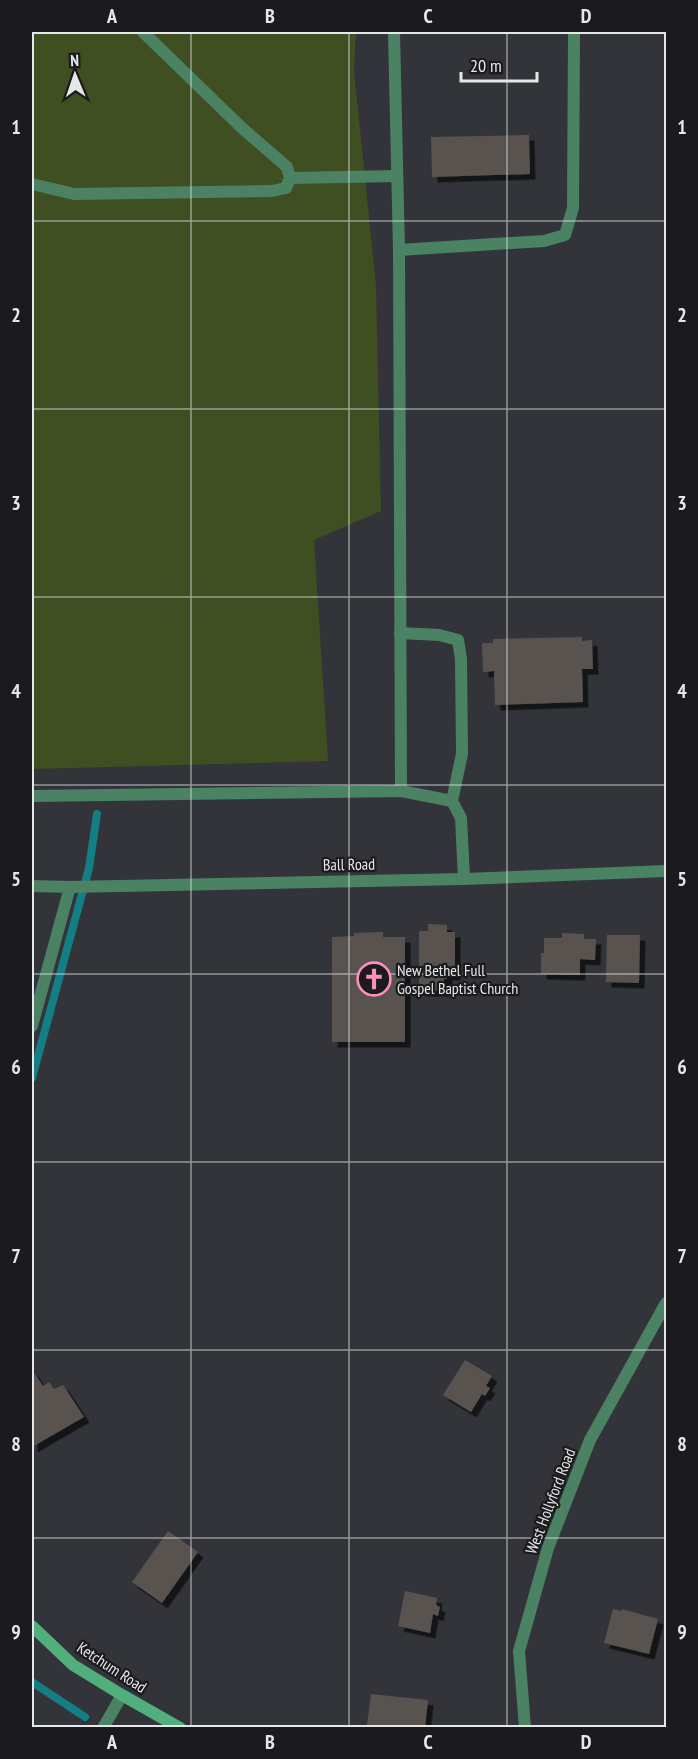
<svg xmlns="http://www.w3.org/2000/svg" width="698" height="1759" font-family="'PT Sans Narrow',sans-serif">
  <style>
    .green { fill: #404f22 }
    .lines { fill: none; stroke-linecap: round; stroke-linejoin: round }
    .stream { stroke: #137f85; stroke-width: 8 }
    .building { fill: #595350; filter: url(#shadow) }
    .lane { stroke: #4b8263; stroke-width: 12 }
    .street { stroke: #4b8263; stroke-width: 12 }
    .secondary { stroke: #51ae7d; stroke-width: 12 }
    .grid { fill: none; stroke: #e6e7ea; stroke-width: 1.5; stroke-opacity: 0.55 }
    .labels { text-anchor: middle; dominant-baseline: central; stroke-width: 4.5; stroke-linejoin: round; paint-order: stroke }
    .street-label { font-size: 16px; fill: #e6e7ea; stroke: #1b1b1e }
    .poi-label { font-size: 16px; fill: #e6e7ea; stroke: #1b1b1e; text-anchor: start }
    .neatline { fill: none; stroke: #e6e7ea; stroke-width: 2 }
    .grid-label { font-size: 20px; text-anchor: middle; font-weight: bold; fill: #e6e7ea }
  </style>
  <defs>
    <filter id="shadow"><feDropShadow dx="5.5" dy="5.5" stdDeviation="0" flood-color="#0009"/></filter>
  </defs>
  <rect width="100%" height="100%" fill="#323439"/>
  <path class="green" d="M32,32H356L354,71L376,286L381,511L314,540L328,761L32,769Z"/>
  <g class="lines">
    <path class="stream" d="M32,1078L89,868L97,814
      M32,1682L85,1717"/>
  </g>
  <path class="building" d="M529,135L530,174L432,177L431,137Z
    M582,637V641L592,640L593,669H582L583,702L495,705L494,671L483,672L482,643H493V639Z
    M428,924L447,925V932H455V975H447V979H444V991H419V931H428Z
    M383,932V937H405V1042H332V937L354,936V933Z
    M562,933L584,934V939H596L595,960L580,959V975L541,974V953H544V938H562Z
    M607,935H640L639,983L606,982Z
    M465,1360L492,1376L486,1386L490,1388L485,1396L482,1394L471,1412L443,1395Z
    M32,1370L43,1386L49,1382L54,1389L63,1385L84,1417L32,1447Z
    M168,1531L198,1552L162,1603L132,1582Z
    M405,1591L437,1598L436,1605L440,1607L438,1616L433,1614L430,1633L398,1626Z
    M613,1609L622,1611V1609L658,1619L649,1654L604,1643Z
    M371,1694L428,1700L425,1728H385L367,1726Z"/>
  <g class="lines">
    <path class="lane" d="M290,178L397,176
      M32,184L74,194L272,191L286,188L290,178L287,167L242,128L143,32
      M400,633L439,635L458,640L461,659L462,754L452,801
      M32,796L401,791L452,801L461,818L464,879
      M103,1728L122,1695"/>
    <path class="street" d="M394,32L399,250L401,791
      M399,250L544,241L565,235L573,208L574,32
      M32,886L70,887L464,879L666,871
      M32,1026L70,887
      M525,1728L519,1651L548,1548L590,1440L666,1303"/>
    <path class="secondary" d="M32,1626L73,1665L122,1695L180,1728"/>
  </g>
  <path class="grid" d="M191,32V1728M349,32V1728M507,32V1728M32,221H666M32,409H666M32,597H666M32,785H666M32,974H666M32,1162H666M32,1350H666M32,1538H666"/>
  <defs>
    <symbol id="church-ring" viewBox="-11 -11 22 22"><circle r="9.5" fill="#1b1b1e" stroke="#fe8ebc" stroke-width="1.5"/><path d="M-1.2-6h2.4v3.5h3.3v2.4h-3.3V6h-2.4V-.1h-3.3v-2.4h3.3Z" fill="#fe8ebc"/></symbol>
  </defs>
  <g fill-rule="evenodd">
    <use href="#church-ring" x="355" y="960" width="38" height="38"/>
  </g>
  <g class="labels">
    <g class="street-label">
      <text transform="translate(349 864) rotate(-1)">Ball Road</text>
      <text transform="translate(550 1501) rotate(-69)">West Hollyford Road</text>
      <text transform="translate(112 1667) rotate(33)">Ketchum Road</text>
    </g>
    <g class="poi-label">
      <text x="397" y="970">New Bethel Full<tspan x="397" dy="18">Gospel Baptist Church</tspan></text>
    </g>
  </g>
  <rect width="698" height="1759" fill="none" stroke="#1b1b1e" stroke-width="66"/>
  <g transform="translate(75 75) rotate(358)" stroke="#1b1b1e" stroke-width="4.5" paint-order="stroke">
  <path d="M0-4.5L10 22L0 15L-10 22Z" fill="#e6e7ea"/>
  <text y="-9" font-size="16" font-weight="bold" text-anchor="middle" fill="#e6e7ea">N</text>
  </g>
  <path d="M461 72v9h76v-9" fill="none" stroke="#e6e7ea" stroke-width="3"/>
  <text x="470" y="72" font-size="18" fill="#e6e7ea" stroke="#1b1b1e" stroke-width="4.5" paint-order="stroke">20 m</text>
  <rect x="33" y="33" width="632" height="1693" class="neatline"/>
  <g class="grid-label">
    <text x="112" y="23">A</text>
    <text x="270" y="23">B</text>
    <text x="428" y="23">C</text>
    <text x="586" y="23">D</text>
    <text x="16" y="134">1</text>
    <text x="682" y="134">1</text>
    <text x="16" y="322">2</text>
    <text x="682" y="322">2</text>
    <text x="16" y="510">3</text>
    <text x="682" y="510">3</text>
    <text x="16" y="698">4</text>
    <text x="682" y="698">4</text>
    <text x="16" y="886">5</text>
    <text x="682" y="886">5</text>
    <text x="16" y="1074">6</text>
    <text x="682" y="1074">6</text>
    <text x="16" y="1263">7</text>
    <text x="682" y="1263">7</text>
    <text x="16" y="1451">8</text>
    <text x="682" y="1451">8</text>
    <text x="16" y="1639">9</text>
    <text x="682" y="1639">9</text>
    <text x="112" y="1749">A</text>
    <text x="270" y="1749">B</text>
    <text x="428" y="1749">C</text>
    <text x="586" y="1749">D</text>
  </g>
</svg>
